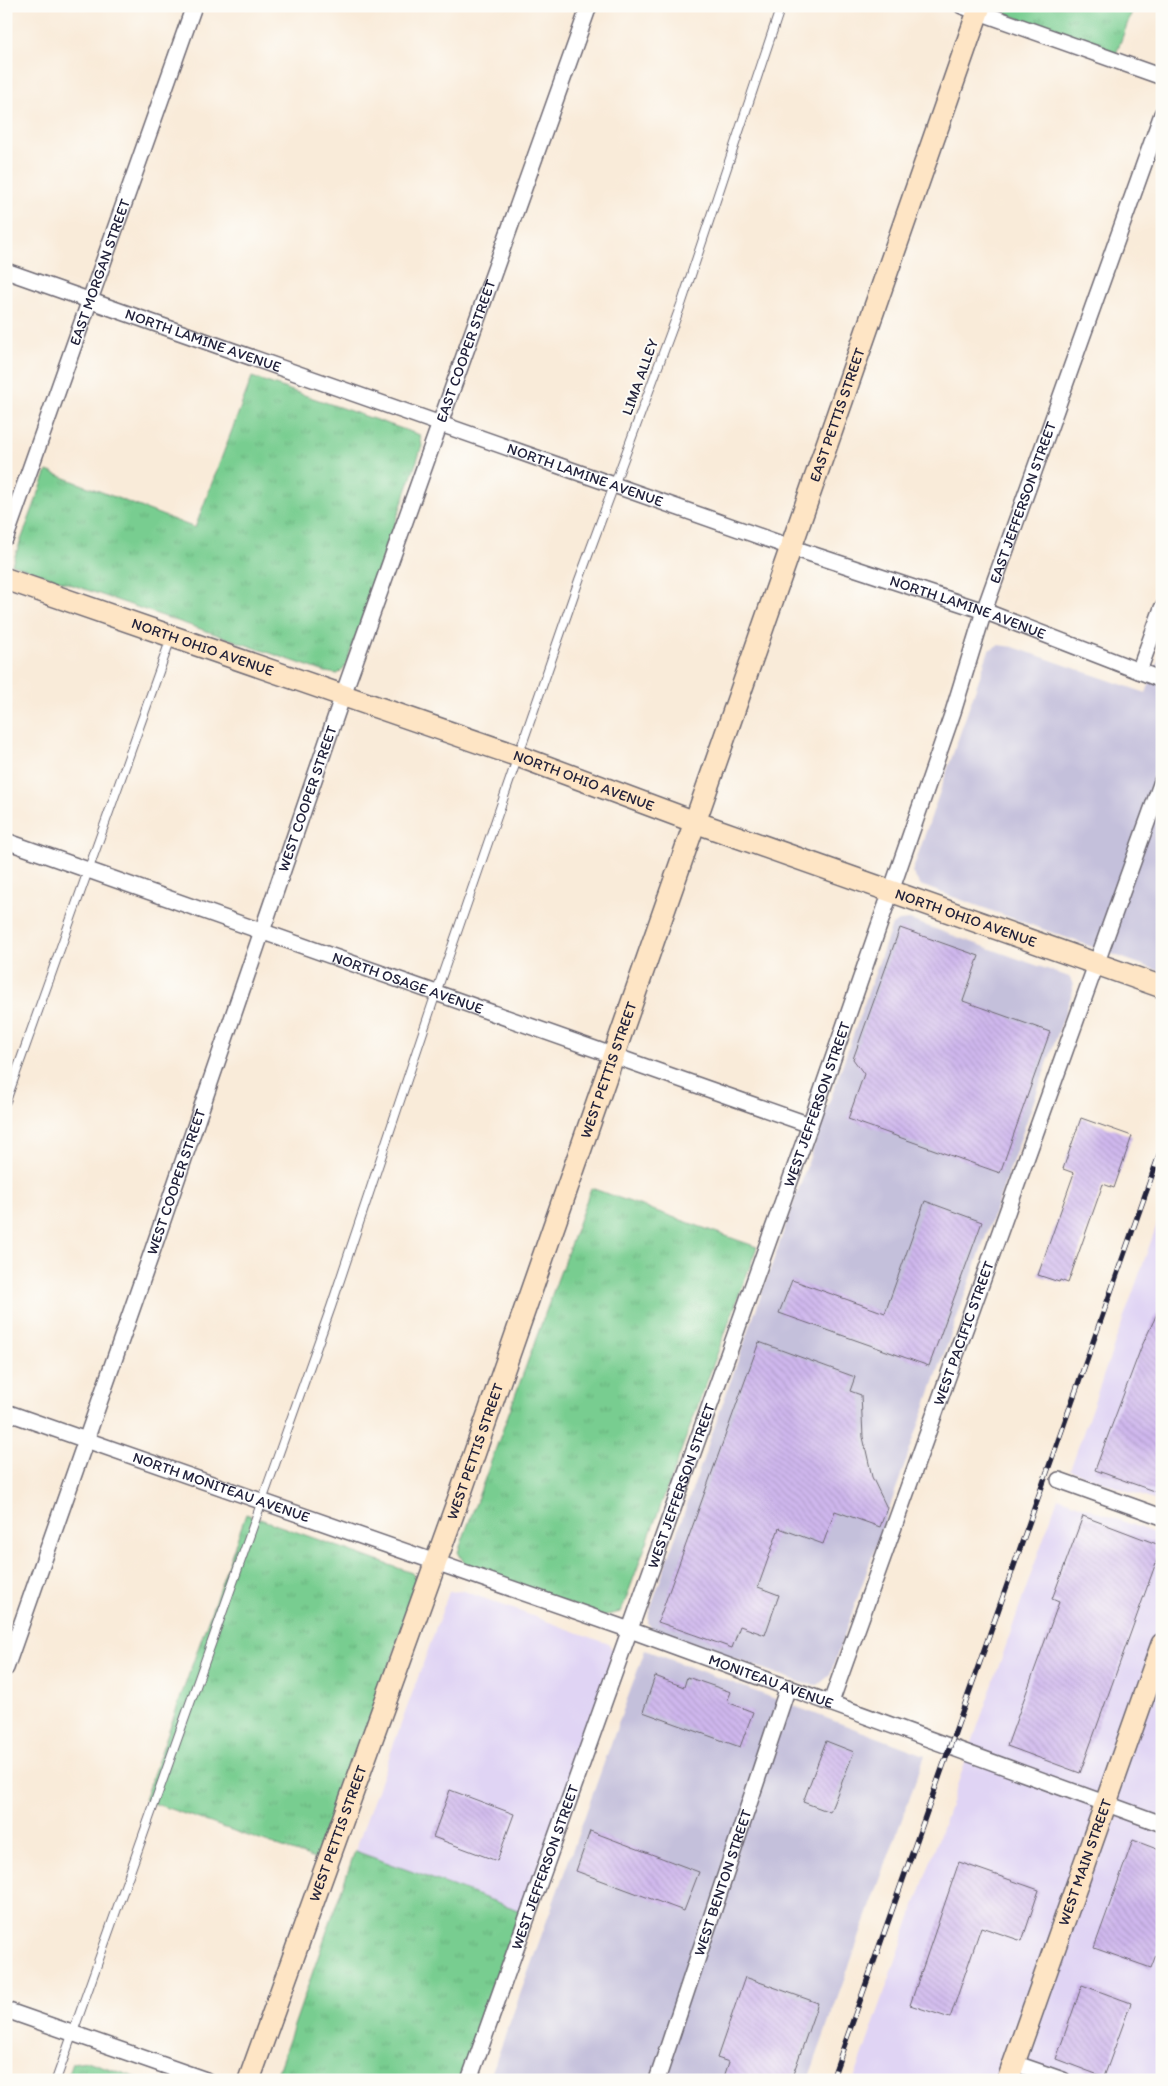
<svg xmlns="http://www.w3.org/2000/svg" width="1168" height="2086" font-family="Itim,sans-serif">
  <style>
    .built { fill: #e0d4f4 }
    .industrial { fill: #c4c0db }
    .grass { fill: url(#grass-tufts); stroke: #4d7866 }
    .building { fill: url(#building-back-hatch) }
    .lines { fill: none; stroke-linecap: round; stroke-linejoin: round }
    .lane-casing { stroke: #6d6872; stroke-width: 10 }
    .street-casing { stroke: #6d6872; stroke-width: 18 }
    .secondary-casing { stroke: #6d6872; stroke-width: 24 }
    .lane { stroke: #fff; stroke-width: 8 }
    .street { stroke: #fff; stroke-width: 15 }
    .secondary { stroke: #fee5c5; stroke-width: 21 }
    .rail-casing { stroke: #22223b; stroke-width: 5.5 }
    .rail { stroke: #fdfcf7; stroke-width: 4; stroke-dasharray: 11; stroke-linecap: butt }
    .labels { text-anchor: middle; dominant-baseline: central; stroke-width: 4; stroke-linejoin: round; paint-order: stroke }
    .street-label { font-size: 15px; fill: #22223b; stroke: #fdfcf7 }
  </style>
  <defs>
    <pattern id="grass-tufts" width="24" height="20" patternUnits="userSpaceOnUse" patternTransform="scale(1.25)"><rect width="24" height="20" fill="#78cd90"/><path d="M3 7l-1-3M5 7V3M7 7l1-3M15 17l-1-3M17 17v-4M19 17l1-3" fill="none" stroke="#68b07d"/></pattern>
    <pattern id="building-back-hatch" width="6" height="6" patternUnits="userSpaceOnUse" patternTransform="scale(1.25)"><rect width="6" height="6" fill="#cfb7ed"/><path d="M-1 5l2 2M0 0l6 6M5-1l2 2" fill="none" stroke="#b19dcc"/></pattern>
  </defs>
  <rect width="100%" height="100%" fill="#fdfcf7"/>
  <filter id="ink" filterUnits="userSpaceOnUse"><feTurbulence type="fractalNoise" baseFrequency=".02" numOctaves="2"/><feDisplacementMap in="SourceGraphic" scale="10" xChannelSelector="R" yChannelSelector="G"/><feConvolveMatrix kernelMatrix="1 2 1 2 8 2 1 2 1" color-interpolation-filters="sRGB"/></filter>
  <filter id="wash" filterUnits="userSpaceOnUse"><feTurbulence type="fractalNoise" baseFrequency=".0096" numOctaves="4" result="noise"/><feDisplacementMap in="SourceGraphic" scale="20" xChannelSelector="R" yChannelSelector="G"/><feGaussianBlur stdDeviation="1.12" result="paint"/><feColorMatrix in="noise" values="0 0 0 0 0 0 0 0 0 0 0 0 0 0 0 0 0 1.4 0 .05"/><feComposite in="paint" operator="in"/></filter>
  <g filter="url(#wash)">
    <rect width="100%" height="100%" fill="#f9ebd9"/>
    <path class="built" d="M1162,1210V1503L1070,1470Z
      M1058,1497L1162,1536V2080H854Z
      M464,1591L609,1644L616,1657L524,1912L355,1851L449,1592Z"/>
    <path class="industrial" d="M998,645L1013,647L1146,693L1162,651V972L920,885L912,872L989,650Z
      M910,920L1069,977L1073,984V991L830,1675L818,1685L806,1684L653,1630L648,1623L649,1612L892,925L899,921Z
      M645,1650L925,1755L808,2080H489Z"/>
    <path class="grass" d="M1001,6H1134L1116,54L1007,14Z
      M252,377L420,435L422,446L345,667L338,674L325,672L12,564L47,471L195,528Z
      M591,1188L757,1247L621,1612L602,1616L466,1566L458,1552Z
      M246,1514L412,1573L419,1585L318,1860L144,1800Z
      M355,1851L524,1912L464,2080H275Z
      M87,2061L144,2080H66L72,2063Z"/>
    <g id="blocks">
      <path class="building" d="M900,928L979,956L963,1001L1050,1032L1000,1173L848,1119L864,1074L853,1059Z
        M1081,1118L1132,1136L1114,1188L1103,1184L1068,1283L1060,1280L1059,1282L1038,1275L1074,1173L1063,1169Z
        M925,1201L982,1222L929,1366L779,1313L792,1280L885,1313Z
        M1162,1303V1494L1095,1470L1141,1348Z
        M759,1342L855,1377L850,1391L861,1395L863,1437L872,1477L887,1508L880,1527L835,1511L823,1544L779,1528L758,1587L779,1595L765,1635L740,1626L732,1648L658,1622Z
        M1083,1516L1162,1546L1080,1773L1007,1746L1059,1602L1052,1599Z
        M655,1676L684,1687L687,1677L731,1692L727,1702L753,1712L740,1747L643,1712Z
        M826,1741L854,1752L830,1812L803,1802Z
        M450,1790L514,1814L497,1861L433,1837Z
        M590,1831L699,1872L684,1911L576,1871Z
        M1133,1840L1162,1851V1939L1151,1968L1094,1948Z
        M959,1862L1039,1890L1022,1941L981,1927L950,2018L910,2005Z
        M745,1977L818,2003L791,2080H723L729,2062L717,2058Z
        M1082,1985L1131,2003L1104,2077L1056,2059Z"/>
    </g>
  </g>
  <g filter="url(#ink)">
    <use href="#blocks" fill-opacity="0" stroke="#6d6872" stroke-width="1"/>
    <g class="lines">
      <defs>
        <path id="lane" d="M6,1101L171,638
          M56,2080L331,1307L436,993L579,580L682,302L781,6"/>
        <g id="street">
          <path d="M962,6L1162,77"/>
          <path id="s1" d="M6,271L790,547L984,611L1162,680"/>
          <path id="s2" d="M6,537L194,6"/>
          <path d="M1139,671L1162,608"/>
          <path id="s3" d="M6,841L810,1125"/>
          <path id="s4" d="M6,1412L630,1630L1162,1824"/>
          <path d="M1059,1480L1162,1517"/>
          <path id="s5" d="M6,1668L152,1252L343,695L589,6"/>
          <path id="s6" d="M831,1702L1162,781"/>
          <path d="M6,2010L206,2080"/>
          <path d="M1014,2063L1063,2080"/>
          <path id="s7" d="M469,2080L810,1125L953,712L984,611L1162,114"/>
          <path id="s8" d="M657,2080L788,1687"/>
        </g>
        <g id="secondary">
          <path id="s9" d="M6,579L518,756L695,822L1162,987"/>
          <path id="s10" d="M249,2080L461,1492L980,6"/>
          <path id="s11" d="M1008,2080L1162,1644"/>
        </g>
      </defs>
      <use href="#lane" class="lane-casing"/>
      <use href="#street" class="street-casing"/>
      <use href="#secondary" class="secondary-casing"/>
      <use href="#lane" class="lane"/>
      <use href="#street" class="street"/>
      <use href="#secondary" class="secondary"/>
      <defs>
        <path id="rail" d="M832,2080L1162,1147"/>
      </defs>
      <use href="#rail" class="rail-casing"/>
      <use href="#rail" class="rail"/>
    </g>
  </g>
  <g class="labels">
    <g class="street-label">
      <text stroke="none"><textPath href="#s2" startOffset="281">EAST MORGAN STREET</textPath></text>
      <text stroke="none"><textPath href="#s1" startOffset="209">NORTH LAMINE AVENUE</textPath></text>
      <text stroke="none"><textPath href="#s5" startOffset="1395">EAST COOPER STREET</textPath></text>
      <text transform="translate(640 377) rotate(-70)">LIMA ALLEY</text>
      <text stroke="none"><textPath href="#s10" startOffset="1766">EAST PETTIS STREET</textPath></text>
      <text stroke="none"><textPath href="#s1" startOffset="614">NORTH LAMINE AVENUE</textPath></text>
      <text stroke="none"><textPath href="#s7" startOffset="1672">EAST JEFFERSON STREET</textPath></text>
      <text stroke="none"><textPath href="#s1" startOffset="1019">NORTH LAMINE AVENUE</textPath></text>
      <text stroke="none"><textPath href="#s9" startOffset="208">NORTH OHIO AVENUE</textPath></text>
      <text stroke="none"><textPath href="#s9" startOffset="612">NORTH OHIO AVENUE</textPath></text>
      <text stroke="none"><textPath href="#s5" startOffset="920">WEST COOPER STREET</textPath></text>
      <text stroke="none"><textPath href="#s9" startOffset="1018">NORTH OHIO AVENUE</textPath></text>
      <text stroke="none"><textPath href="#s3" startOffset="426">NORTH OSAGE AVENUE</textPath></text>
      <text stroke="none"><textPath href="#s10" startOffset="1072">WEST PETTIS STREET</textPath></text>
      <text stroke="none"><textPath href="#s7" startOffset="1036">WEST JEFFERSON STREET</textPath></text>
      <text stroke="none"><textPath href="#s5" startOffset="515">WEST COOPER STREET</textPath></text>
      <text stroke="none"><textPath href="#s6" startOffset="392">WEST PACIFIC STREET</textPath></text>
      <text stroke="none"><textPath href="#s10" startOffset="668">WEST PETTIS STREET</textPath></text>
      <text stroke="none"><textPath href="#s7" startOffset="631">WEST JEFFERSON STREET</textPath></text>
      <text stroke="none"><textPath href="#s4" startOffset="228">NORTH MONITEAU AVENUE</textPath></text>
      <text stroke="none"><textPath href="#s4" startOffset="811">MONITEAU AVENUE</textPath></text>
      <text stroke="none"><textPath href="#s10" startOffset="262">WEST PETTIS STREET</textPath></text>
      <text stroke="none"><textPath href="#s11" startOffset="231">WEST MAIN STREET</textPath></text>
      <text stroke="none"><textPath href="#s7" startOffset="226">WEST JEFFERSON STREET</textPath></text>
      <text stroke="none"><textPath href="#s8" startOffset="208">WEST BENTON STREET</textPath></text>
    </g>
  </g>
  <rect width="1168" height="2086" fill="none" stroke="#fdfcf7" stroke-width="25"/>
</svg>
